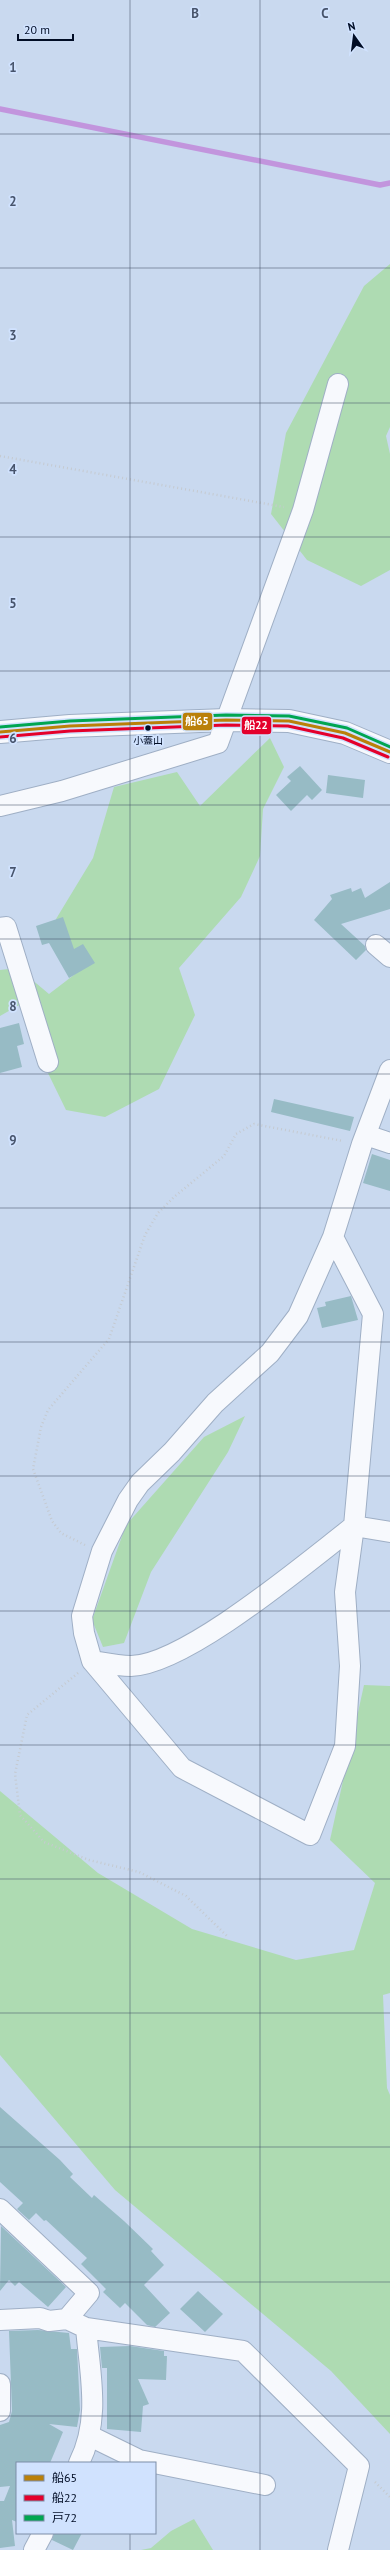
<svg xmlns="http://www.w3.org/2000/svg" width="390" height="2550" font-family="'PT Sans','Noto Sans JP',sans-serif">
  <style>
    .green { fill: #aedbb2 }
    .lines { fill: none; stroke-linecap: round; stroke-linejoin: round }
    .stream { stroke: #c295dd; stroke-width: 5.5 }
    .building { fill: #97bbc5 }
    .minor-casing { stroke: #9fafc5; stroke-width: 22 }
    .major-casing { stroke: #9fafc5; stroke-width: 24 }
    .path { stroke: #c5cad0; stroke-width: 2.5; stroke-dasharray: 1 3; stroke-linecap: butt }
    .minor { stroke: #f7f9fd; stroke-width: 20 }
    .major { stroke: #f7f9fd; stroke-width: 22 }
    .bus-1-casing { stroke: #d0e2fe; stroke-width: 6 }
    .bus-2-casing { stroke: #d0e2fe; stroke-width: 6 }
    .bus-3-casing { stroke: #d0e2fe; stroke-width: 6 }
    .bus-1 { stroke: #ba8009; stroke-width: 3 }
    .bus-2 { stroke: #e4002b; stroke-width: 3 }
    .bus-3 { stroke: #00a651; stroke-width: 3 }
    .grid { fill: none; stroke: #47546c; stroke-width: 1; stroke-opacity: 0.55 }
    .bus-dot { fill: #010d25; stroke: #d0e2fe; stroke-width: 1.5 }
    .labels { text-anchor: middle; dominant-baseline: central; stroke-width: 3.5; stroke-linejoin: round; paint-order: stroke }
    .bus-label { font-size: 10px; fill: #010d25; stroke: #d0e2fe }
    .grid-label { font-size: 13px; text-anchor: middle; font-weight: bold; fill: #47546c; stroke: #d0e2fe; stroke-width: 3.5; stroke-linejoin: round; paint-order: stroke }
    .line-badge { stroke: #d0e2fe; stroke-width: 1.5 }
    .badge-label { font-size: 11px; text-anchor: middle; font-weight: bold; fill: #fff }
  </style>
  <rect width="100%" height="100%" fill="#c9d9ef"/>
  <path class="green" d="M390,264V427L386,436L390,454V570L361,586L307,560L271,514L286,433L364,286Z
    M270,738L284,767L263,809L260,856L241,897L179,968L195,1015L159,1089L105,1117L66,1110L46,1069L21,1004L0,1016V970L18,968L49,994L83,968L56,919L93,858L114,787L177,772L200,806Z
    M245,1416L228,1452L151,1572L124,1643L103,1647L92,1620L126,1525L204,1437Z
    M364,1685L390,1686V1993L383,1995L387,2088L390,2095V2434L331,2371L115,2190L0,2055V1791L98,1873L192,1929L296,1960L354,1950L375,1883L330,1840Z
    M194,2519L213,2550H141L151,2548L171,2531Z"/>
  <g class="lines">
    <path class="stream" d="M0,109L380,185L390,183"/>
  </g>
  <path class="building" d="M300,766L322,790L312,800L307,795L291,811L276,795L291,781L287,777Z
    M328,775L365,780L363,798L326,793Z
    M390,882V909L341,924L365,946L366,950L356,960L314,920L332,899L330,895L351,888L352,892L361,888L365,898Z
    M63,917L74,949L83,944L95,963L69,978L49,943L42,945L36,926Z
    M19,1023L24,1044L17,1046L22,1067L0,1073V1028Z
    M274,1099L354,1117L350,1131L271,1112Z
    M372,1154L390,1160V1191L363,1183Z
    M351,1296L358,1320L322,1328L317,1308L326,1306L325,1302Z
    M0,2107L60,2160L73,2174L70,2177L92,2198L94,2195L124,2221L153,2249L151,2251L164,2265L144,2285L170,2313L155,2327L147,2325L125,2303L120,2308L103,2292L106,2289L81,2264L87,2258L46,2220L44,2221L36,2213L29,2220L17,2209L23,2203L0,2182Z
    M1,2226L66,2287L48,2307L19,2282L15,2286L9,2280L0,2291Z
    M198,2291L223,2314L205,2332L180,2309Z
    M38,2330L69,2333L71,2349H77L80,2410L77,2427L49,2424L63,2432L50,2463H17V2522L12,2520L15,2546L0,2548V2501H4L10,2486L0,2487V2425L9,2422L12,2411L9,2331Z
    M130,2346L164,2351V2356H167L166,2380L138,2379L149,2404L143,2406L141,2432L107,2429V2368H102L100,2347Z
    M54,2533H82L73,2550L52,2540Z"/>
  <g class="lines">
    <defs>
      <path id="minor" d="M0,806L62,791L218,743L303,510L338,384
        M0,928L6,927L48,1062
        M376,945L390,957
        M366,1135L390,1143
        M333,1237L373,1314L354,1526L345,1592L350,1666L345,1746L310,1835L182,1768L92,1661L84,1633L82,1616L102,1551L128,1500L140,1483L172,1452L215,1403L270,1353L298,1316L333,1237L362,1144L390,1070
        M92,1661C104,1663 118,1666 131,1666C186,1665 307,1562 354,1526L390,1532
        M0,2209L89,2293L67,2319
        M0,2320L40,2318L49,2321L67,2319L86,2328C90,2375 101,2419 79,2463
        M86,2328L243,2351L359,2466L338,2550
        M0,2384V2411
        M90,2436L139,2460L265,2485
        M34,2550L43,2533"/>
      <path id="major" d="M0,732L70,726L226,720L289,721L345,733L390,752"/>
    </defs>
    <use href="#minor" class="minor-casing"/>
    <use href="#major" class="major-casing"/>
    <path class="path" d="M0,456L284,507
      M85,1545L61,1533L52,1521L33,1469L41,1427L48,1410L109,1339L145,1235L158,1213L174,1197L224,1156L236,1134L254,1124L343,1141
      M78,1673L27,1715L15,1774L20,1815L44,1842L89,1860L139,1872L186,1896L227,1936
      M375,2482L390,2497"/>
    <use href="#minor" class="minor"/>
    <use href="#major" class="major"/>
    <defs>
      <path id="bus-1" d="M0,732L70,726L226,720L289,721L345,733L390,752"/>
      <path id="bus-2" d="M0,737L70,731L226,725L288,726L343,738L388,757"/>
      <path id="bus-3" d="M0,727L70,721L226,715L289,716L347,728L390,747"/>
    </defs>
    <use href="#bus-1" class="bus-1-casing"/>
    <use href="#bus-2" class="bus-2-casing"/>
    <use href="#bus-3" class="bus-3-casing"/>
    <use href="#bus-1" class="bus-1"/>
    <use href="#bus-2" class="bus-2"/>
    <use href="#bus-3" class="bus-3"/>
  </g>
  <path class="grid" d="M130,0V2463M260,0V2550M0,134H390M0,268H390M0,403H390M0,537H390M0,671H390M0,805H390M0,939H390M0,1074H390M0,1208H390M0,1342H390M0,1476H390M0,1611H390M0,1745H390M0,1879H390M0,2013H390M0,2147H390M0,2282H390M0,2416H390M130,2533V2550"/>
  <circle class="bus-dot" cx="148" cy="728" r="3.5"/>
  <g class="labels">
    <g class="bus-label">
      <text x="148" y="740">小蓋山</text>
    </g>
  </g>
  <g class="grid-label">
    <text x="195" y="18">B</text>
    <text x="325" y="18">C</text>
    <text x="13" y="72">1</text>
    <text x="13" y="206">2</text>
    <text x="13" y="340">3</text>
    <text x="13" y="474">4</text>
    <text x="13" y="608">5</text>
    <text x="13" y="743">6</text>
    <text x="13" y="877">7</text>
    <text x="13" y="1011">8</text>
    <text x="13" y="1145">9</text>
  </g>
  <g class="line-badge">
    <rect x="182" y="712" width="31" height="19" rx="4" fill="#ba8009"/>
    <rect x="241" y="716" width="31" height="19" rx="4" fill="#e4002b"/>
  </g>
  <g class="badge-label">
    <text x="197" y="725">船65</text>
    <text x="256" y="729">船22</text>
  </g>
  <rect x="16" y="2462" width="140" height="72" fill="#d0e2fe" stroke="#7d8da7"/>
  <rect x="24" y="2475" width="20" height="6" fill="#ba8009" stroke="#7d8da7"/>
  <text x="52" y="2482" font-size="12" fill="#010d25">船65</text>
  <rect x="24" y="2495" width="20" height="6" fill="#e4002b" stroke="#7d8da7"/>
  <text x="52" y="2502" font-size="12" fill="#010d25">船22</text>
  <rect x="24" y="2515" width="20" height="6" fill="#00a651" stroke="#7d8da7"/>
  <text x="52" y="2522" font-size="12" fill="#010d25">戸72</text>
  <g transform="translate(354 36) rotate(346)" stroke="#d0e2fe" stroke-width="3" paint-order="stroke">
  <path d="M0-3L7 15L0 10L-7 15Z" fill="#010d25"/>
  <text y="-6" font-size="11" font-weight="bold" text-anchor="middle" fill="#010d25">N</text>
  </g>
  <path d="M18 34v6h55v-6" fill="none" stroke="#010d25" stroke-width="2"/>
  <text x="24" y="34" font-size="12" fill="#010d25" stroke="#d0e2fe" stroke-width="3" paint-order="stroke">20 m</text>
</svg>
